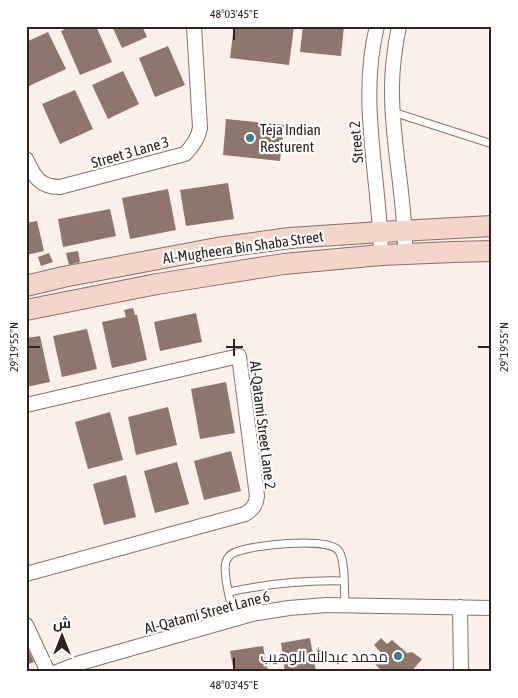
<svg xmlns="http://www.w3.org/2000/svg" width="518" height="698" font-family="'Asap Condensed',Cairo,sans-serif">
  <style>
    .building { fill: #8f756b }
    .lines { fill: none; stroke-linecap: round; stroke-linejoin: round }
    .lane-casing { stroke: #8a7166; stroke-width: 9 }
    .street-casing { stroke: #8a7166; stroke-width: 16 }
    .secondary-casing { stroke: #8a7166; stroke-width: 22 }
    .lane { stroke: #fff; stroke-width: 7 }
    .street { stroke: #fff; stroke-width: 14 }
    .secondary { stroke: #f4d6c9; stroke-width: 20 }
    .ticks { fill: none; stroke: #2d221e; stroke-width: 2 }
    .poi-dot { fill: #3c7a90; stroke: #fff; stroke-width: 2 }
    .labels { text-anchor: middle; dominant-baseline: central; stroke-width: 4.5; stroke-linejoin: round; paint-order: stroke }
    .poi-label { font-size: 15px; fill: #2d221e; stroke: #fff; text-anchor: start }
    .street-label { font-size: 15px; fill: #2d221e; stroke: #fff }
    .neatline { fill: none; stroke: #2d221e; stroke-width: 2 }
    .ticks-label { font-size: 12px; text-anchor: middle; fill: #2d221e }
  </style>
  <rect width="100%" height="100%" fill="#fbefea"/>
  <path class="building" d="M71,26H96L112,62L80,75L61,31Z
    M112,26H142L147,37L122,48Z
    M234,26L294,27L289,65L230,58Z
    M303,26H344L341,56L300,52Z
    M48,32L66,69L29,86L26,80V42Z
    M168,46L185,85L155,97L139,58Z
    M123,71L139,104L108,119L92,85Z
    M75,90L93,129L60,144L42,104Z
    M226,119L284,125L280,161L223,155Z
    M228,183L234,219L186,226L180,190Z
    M168,189L176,230L130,239L122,198Z
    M110,209L116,236L63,247L58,219Z
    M37,221L44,251L26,255V223Z
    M78,251L80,262L69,265L66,253Z
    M49,253L53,262L41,266L38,257Z
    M133,308L135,315H137L147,360L112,368L102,322L126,317L124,310Z
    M196,313L202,342L160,351L154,322Z
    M87,329L97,369L62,377L53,336Z
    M40,336L50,382L26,387V338Z
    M226,382L235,433L200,439L191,389Z
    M168,407L177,445L136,455L128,417Z
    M110,412L123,460L88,469L75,422Z
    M231,451L241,491L204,500L194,461Z
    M177,462L189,504L155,513L144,471Z
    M126,475L136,517L104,525L93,484Z
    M310,638L316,672H285L281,643Z
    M381,638L387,644L392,640L407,653L412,652L422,659L411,672H383L373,662L381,653L374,645Z
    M26,644L34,662L26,665Z
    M263,646L268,672H234L230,651Z"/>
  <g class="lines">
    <defs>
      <path id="lane" d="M393,112L492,144
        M229,592C267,584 304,580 344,581
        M234,619C232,607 222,572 226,562C227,558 231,553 236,552C253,545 325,537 338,550C346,558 344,593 345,606"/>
      <path id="street" d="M377,26C358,101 380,179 381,255
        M399,26C395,46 392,66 392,87C391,143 406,198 405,254
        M26,159C34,176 39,187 60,187L185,154C193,146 198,139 200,128L194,26
        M26,405L239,356L257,496C256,505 253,509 245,514L26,574
        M460,607L461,672
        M26,625L48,672
        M57,672L80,663L252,614L289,608L326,605L492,608"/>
      <path id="secondary" d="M26,286L63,277L217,248L290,238L381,232L492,226
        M26,310L157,284L284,264L381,255L454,252L492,251"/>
    </defs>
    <use href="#lane" class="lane-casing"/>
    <use href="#street" class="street-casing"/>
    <use href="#secondary" class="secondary-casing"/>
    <use href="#lane" class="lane"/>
    <use href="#street" class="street"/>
    <use href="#secondary" class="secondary"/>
  </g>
  <path class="ticks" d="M234,28V40M234,339V356M28,347H40M226,347H243M478,347H490M234,658V670"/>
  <g class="poi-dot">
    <circle cx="250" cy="138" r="5"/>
    <circle cx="398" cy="656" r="5"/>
  </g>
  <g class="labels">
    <g class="poi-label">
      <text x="260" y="129">Teja Indian<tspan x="260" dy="17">Resturent</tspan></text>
      <text x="388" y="656" text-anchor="end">محمد عبدالله الوهيب</text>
    </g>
    <g class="street-label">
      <text transform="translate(356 142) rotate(-95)">Street 2</text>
      <text transform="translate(130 152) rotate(-16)">Street 3 Lane 3</text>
      <text transform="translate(243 247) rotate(-8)">Al-Mugheera Bin Shaba Street</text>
      <text transform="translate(263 425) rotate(83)">Al-Qatami Street Lane 2</text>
      <text transform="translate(207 612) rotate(-15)">Al-Qatami Street Lane 6</text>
    </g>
  </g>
  <rect width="518" height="698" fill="none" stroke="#ffffff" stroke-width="55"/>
  <g transform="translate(62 636)" stroke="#ffffff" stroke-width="4" paint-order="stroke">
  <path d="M0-4L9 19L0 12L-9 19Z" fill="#2d221e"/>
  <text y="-8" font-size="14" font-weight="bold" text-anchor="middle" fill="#2d221e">ش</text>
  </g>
  <rect x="28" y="28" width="462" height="642" class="neatline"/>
  <g class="ticks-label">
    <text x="234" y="18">48°03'45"E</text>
    <text transform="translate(14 347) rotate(-90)" y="4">29°19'55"N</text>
    <text transform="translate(504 347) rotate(-90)" y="4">29°19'55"N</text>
    <text x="234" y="689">48°03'45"E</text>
  </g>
</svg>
